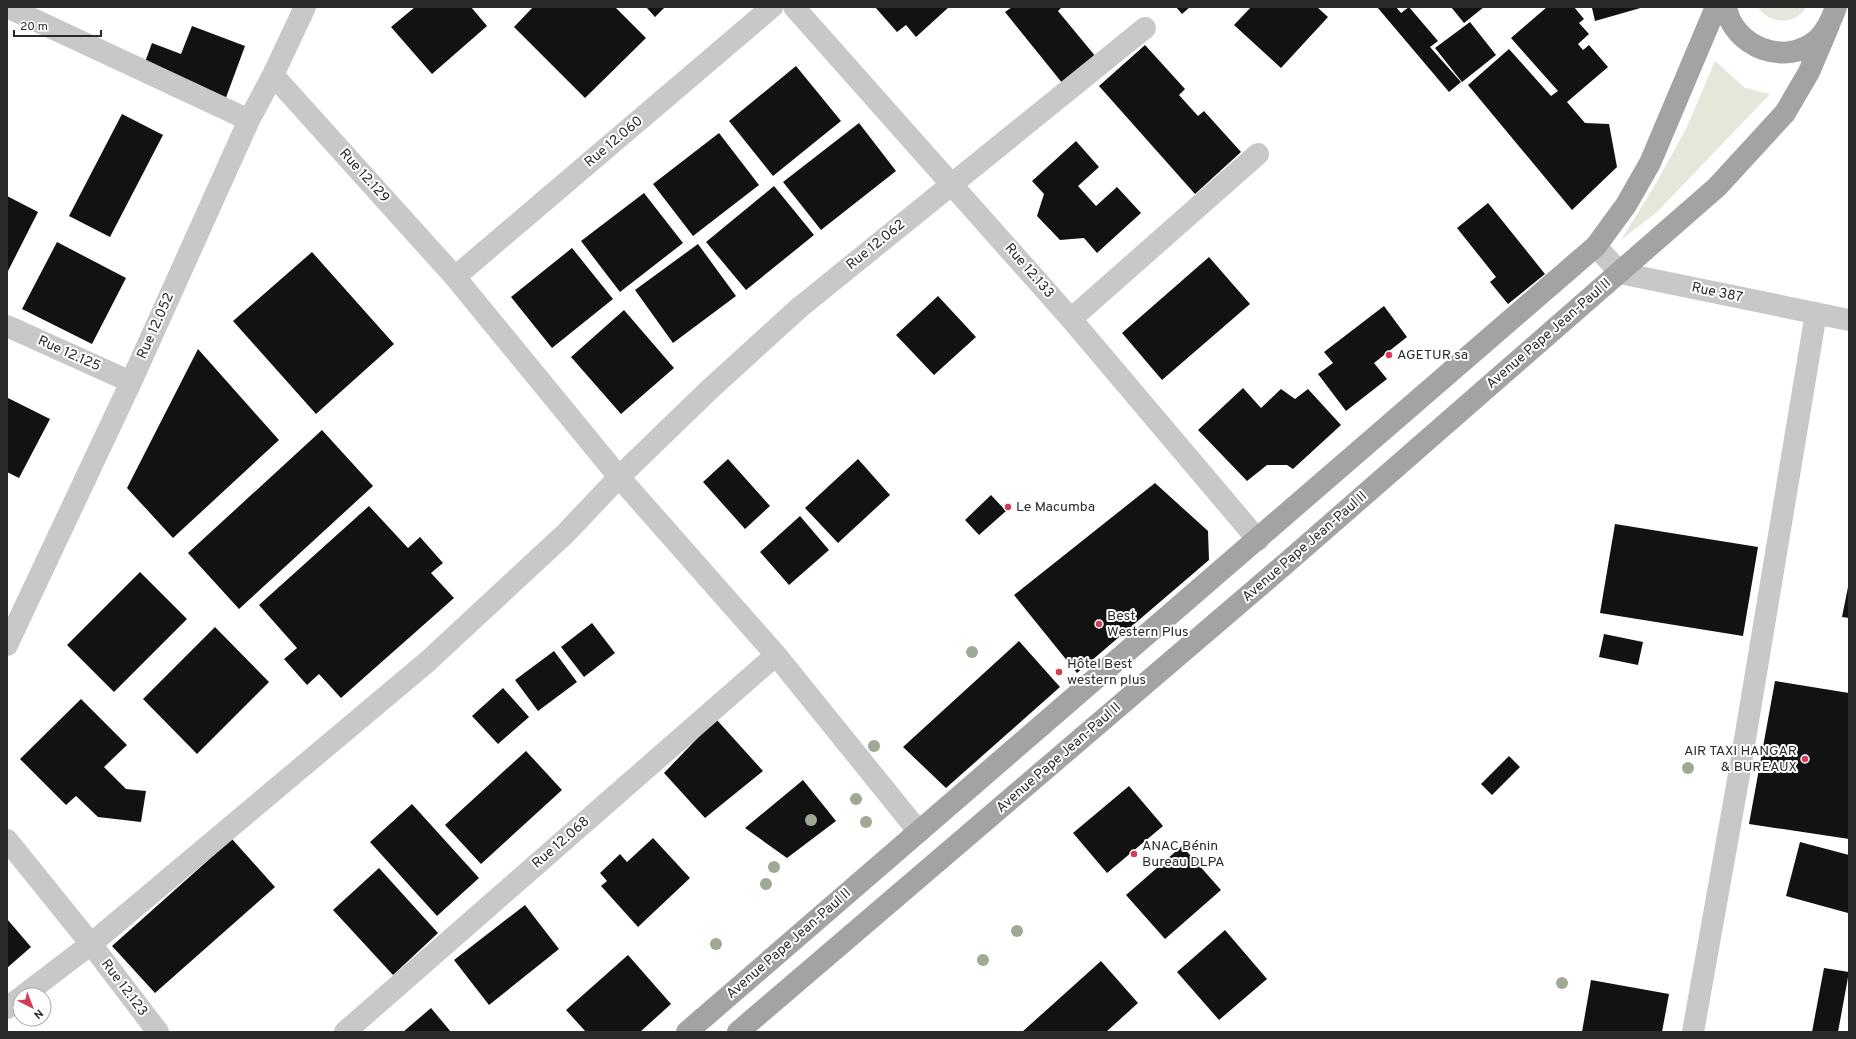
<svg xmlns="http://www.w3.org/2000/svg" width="1856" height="1039" font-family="Overpass,sans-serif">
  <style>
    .green { fill: #e3e8da }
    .building { fill: #121212 }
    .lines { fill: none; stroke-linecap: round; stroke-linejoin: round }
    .street { stroke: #c8c8c8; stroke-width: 22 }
    .primary { stroke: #a3a3a3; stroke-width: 22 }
    .tree { fill: #a0a994 }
    .poi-dot { fill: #d43b59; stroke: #fff; stroke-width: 1.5 }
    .labels { text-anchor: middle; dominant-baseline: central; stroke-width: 4; stroke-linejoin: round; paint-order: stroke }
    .street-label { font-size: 14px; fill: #2b2b2b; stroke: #fff }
    .poi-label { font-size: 14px; fill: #2b2b2b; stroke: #fff; text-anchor: start }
  </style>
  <rect width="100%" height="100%" fill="#fff"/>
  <path class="green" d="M1758,7H1806C1796,26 1768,24 1758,7Z
    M1715,61L1745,88L1770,94L1657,212L1621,240L1655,185L1686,129Z"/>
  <path class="building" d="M415,7H471L487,26L432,74L391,27Z
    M533,7H615L646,38L585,98L514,27Z
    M646,7H665L655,17Z
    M875,7H949L916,37L906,25L897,32Z
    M1012,7H1062L1058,11L1096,57L1063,84L1005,12Z
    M1176,7H1190L1182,14Z
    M1251,7H1317L1328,17L1281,68L1234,25Z
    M1377,7H1396L1401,13L1409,7L1438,41L1430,47L1461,82L1449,92Z
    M1451,7H1484L1464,23Z
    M1547,7H1574L1584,19L1579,23L1589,34L1578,44L1583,50L1589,45L1608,67L1567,102L1585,123L1609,124L1617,167L1572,210L1468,85L1509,49L1551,96L1558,91L1511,38Z
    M1595,7H1644L1595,21L1592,8Z
    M1470,22L1496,55L1462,82L1435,48Z
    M192,26L245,46L224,103L141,73L152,43L181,54Z
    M1145,45L1185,89L1179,95L1198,116L1204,111L1241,152L1195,194L1099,86Z
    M796,66L841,121L773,176L729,121Z
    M122,114L163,135L110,237L69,216Z
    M859,123L896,171L821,230L783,182Z
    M719,133L759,185L693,236L653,184Z
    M1076,141L1099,167L1078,186L1096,206L1117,187L1141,213L1097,253L1084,238L1060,240L1037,216L1044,194L1032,181Z
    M774,186L814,235L746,290L706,242Z
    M644,193L683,243L620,292L581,241Z
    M7,196L38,212L7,273Z
    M1488,203L1545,274L1508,304L1490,282L1496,277L1457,228Z
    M57,242L126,278L92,344L22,309Z
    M698,244L736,296L673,343L635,290Z
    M572,248L613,299L552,348L511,297Z
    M312,252L394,344L316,414L233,321Z
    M1209,257L1250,304L1162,380L1122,333Z
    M938,296L976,337L934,375L896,335Z
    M1384,306L1407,337L1374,363L1387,379L1346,411L1318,374L1333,363L1324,352Z
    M624,310L674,368L621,414L571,357Z
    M198,349L279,440L173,538L127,488Z
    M1243,388L1261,408L1281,389L1295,399L1308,389L1341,425L1293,469L1287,465H1267L1247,481L1198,430Z
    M8,398L50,419L19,478L7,472V401Z
    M322,430L373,486L239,609L188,553Z
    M728,459L770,506L745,529L703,482Z
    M858,459L890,495L838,543L805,508Z
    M1155,483L1208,531L1209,560L1077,673L1014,595Z
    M991,495L1006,511L979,535L965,520Z
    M369,506L408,548L420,537L443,563L431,573L454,598L341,698L319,674L307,685L284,659L297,648L259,605Z
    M800,516L829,550L789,585L760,552Z
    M1615,524L1758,547L1743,636L1600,613Z
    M140,572L187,619L114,692L67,645Z
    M1848,587H1849V618L1842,617Z
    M592,623L615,653L584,677L561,647Z
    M215,627L269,682L197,754L143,699Z
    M1604,634L1643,642L1638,665L1599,657Z
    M1019,641L1060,687L946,788L903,747Z
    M554,651L577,682L538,711L515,680Z
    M1775,681L1849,693V839L1749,824Z
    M503,688L529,717L498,744L472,716Z
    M81,699L127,745L104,767L126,789L146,791L141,822L98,817L76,796L66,805L20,759Z
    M716,719L763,771L705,818L664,773Z
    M526,751L562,790L481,864L445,825Z
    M1509,756L1520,767L1492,795L1481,784Z
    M803,780L836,821L787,858L745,828Z
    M1129,786L1163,826L1107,873L1073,833Z
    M412,804L479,878L437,916L370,842Z
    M653,838L690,878L638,927L601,886L607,881L600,873L620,854L627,862Z
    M232,839L275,887L155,993L112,946Z
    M1800,842L1849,855L1848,913L1786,896Z
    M1182,846L1221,890L1165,939L1126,895Z
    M379,868L438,933L393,975L333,910Z
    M525,905L559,949L489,1005L454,960Z
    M7,919L31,947L7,968Z
    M1225,930L1267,979L1219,1020L1177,972Z
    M628,955L671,1004L640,1032H586L566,1010Z
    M1101,961L1138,1003L1106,1032H1022Z
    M1824,968L1849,972L1838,1032H1812Z
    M1591,980L1669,994L1662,1032H1582Z
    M431,1008L451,1032H403Z"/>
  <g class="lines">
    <path class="street" d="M7,7L249,120
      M794,7L1071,319L1258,540
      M273,75L455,277L619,477L776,655L919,832
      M1596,246L1620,273L1849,320
      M455,277L772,7
      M1071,319L1258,154
      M7,326L131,382
      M7,645L131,382L249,120L273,75L305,7
      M7,840L91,944L158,1032
      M24,995L91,944L427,662L566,533L619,477L710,389L799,308L1145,28
      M7,1008L20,998
      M345,1032L776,655
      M1693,1032L1740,769L1816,313"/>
    <path class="primary" d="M1726,7C1733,47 1786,68 1818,39C1827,30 1832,19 1836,7
      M687,1032L1596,246L1626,205L1650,163L1716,7
      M738,1032L1284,565L1717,187L1785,113L1809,72L1829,25"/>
  </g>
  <g class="tree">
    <circle cx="972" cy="652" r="6"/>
    <circle cx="874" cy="746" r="6"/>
    <circle cx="1688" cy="768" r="6"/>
    <circle cx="856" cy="799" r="6"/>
    <circle cx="811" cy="820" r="6"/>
    <circle cx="866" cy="822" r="6"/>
    <circle cx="774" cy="867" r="6"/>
    <circle cx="766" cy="884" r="6"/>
    <circle cx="1017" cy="931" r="6"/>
    <circle cx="716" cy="944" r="6"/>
    <circle cx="983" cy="960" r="6"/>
    <circle cx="1562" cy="983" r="6"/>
  </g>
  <g class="poi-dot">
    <circle cx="1389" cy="355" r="4"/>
    <circle cx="1008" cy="507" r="4"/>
    <circle cx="1099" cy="624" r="4"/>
    <circle cx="1059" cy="672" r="4"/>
    <circle cx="1805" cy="759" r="4"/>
    <circle cx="1134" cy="854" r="4"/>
  </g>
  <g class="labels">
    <g class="street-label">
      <text transform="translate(614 142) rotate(-40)">Rue 12.060</text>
      <text transform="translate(364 176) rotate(48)">Rue 12.129</text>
      <text transform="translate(876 245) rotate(-39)">Rue 12.062</text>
      <text transform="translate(1029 271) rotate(49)">Rue 12.133</text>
      <text transform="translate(1717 293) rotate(12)">Rue 387</text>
      <text transform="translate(156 326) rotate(-66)">Rue 12.052</text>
      <text transform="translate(1549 334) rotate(-41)">Avenue Pape Jean-Paul II</text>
      <text transform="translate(69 354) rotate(24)">Rue 12.125</text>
      <text transform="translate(1305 547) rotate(-41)">Avenue Pape Jean-Paul II</text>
      <text transform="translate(1059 758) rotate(-41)">Avenue Pape Jean-Paul II</text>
      <text transform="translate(561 843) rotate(-41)">Rue 12.068</text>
      <text transform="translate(789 944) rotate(-41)">Avenue Pape Jean-Paul II</text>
      <text transform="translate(124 988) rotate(53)">Rue 12.123</text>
    </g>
    <g class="poi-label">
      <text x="1397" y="355">AGETUR sa</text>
      <text x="1016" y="507">Le Macumba</text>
      <text x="1107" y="616">Best<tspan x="1107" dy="16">Western Plus</tspan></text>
      <text x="1067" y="664">Hôtel Best<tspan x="1067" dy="16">western plus</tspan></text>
      <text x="1797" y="751" text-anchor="end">AIR TAXI HANGAR<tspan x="1797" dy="16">&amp; BUREAUX</tspan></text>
      <text x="1142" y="846">ANAC Bénin<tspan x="1142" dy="16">Bureau DLPA</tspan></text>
    </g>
  </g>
  <rect width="1856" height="1039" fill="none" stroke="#2b2b2b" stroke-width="16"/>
  <g transform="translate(32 1007) rotate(138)"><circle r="19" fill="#ffffff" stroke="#aaaaaa"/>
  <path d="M0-3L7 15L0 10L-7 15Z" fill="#d43b59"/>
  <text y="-6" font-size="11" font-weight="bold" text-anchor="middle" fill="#2b2b2b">N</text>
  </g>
  <path d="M14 30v6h87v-6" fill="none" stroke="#2b2b2b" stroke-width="2"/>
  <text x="20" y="30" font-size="12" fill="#2b2b2b" stroke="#ffffff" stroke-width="3" paint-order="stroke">20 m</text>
</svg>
